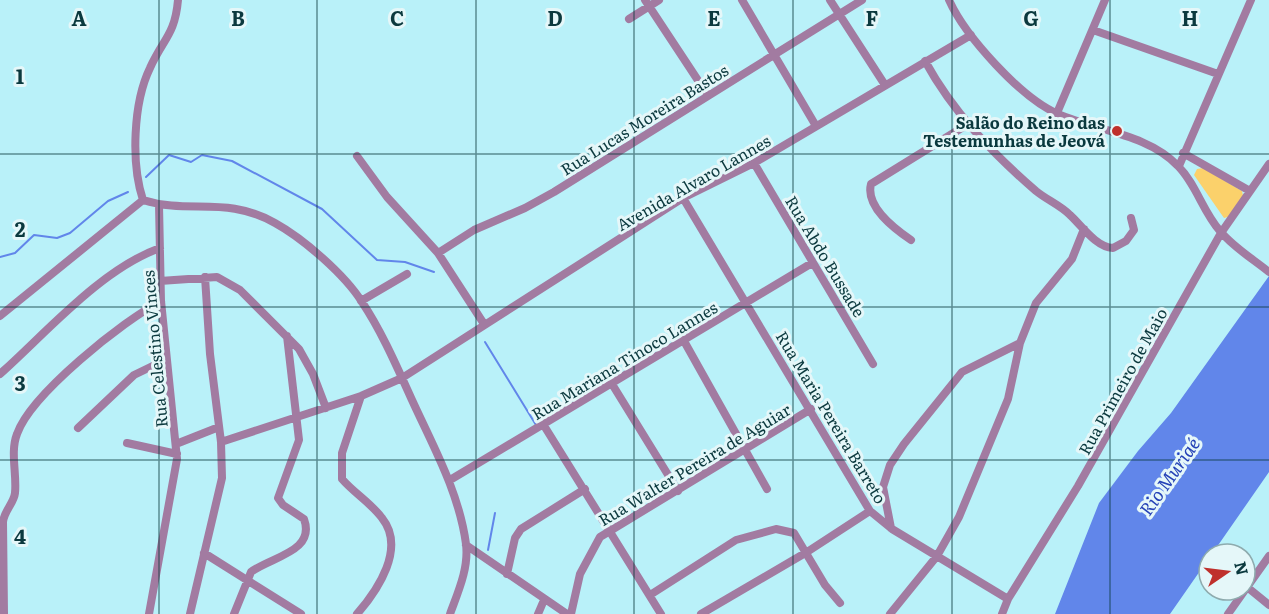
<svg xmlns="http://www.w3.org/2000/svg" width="1269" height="614" font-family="Literata,serif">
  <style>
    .green { fill: #fbd16b }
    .water { fill: #6186ea }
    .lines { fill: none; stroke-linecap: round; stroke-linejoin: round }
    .stream { stroke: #6186ea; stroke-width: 2 }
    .minor { stroke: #a27ba1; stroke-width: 8 }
    .grid { fill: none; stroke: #0b393e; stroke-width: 1.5; stroke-opacity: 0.55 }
    .poi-dot { fill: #bf302c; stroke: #e5f7f9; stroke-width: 2 }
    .labels { text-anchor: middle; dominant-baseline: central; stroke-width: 6; stroke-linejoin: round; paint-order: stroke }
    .street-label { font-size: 16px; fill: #0b393e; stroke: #e5f7f9 }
    .poi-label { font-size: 16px; font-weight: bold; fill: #0b393e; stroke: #e5f7f9; text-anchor: end }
    .water-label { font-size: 18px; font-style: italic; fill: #2542b7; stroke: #e5f7f9 }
    .grid-label { font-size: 20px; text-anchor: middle; font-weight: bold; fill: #0b393e; stroke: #e5f7f9; stroke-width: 6; stroke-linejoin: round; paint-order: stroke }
  </style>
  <rect width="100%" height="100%" fill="#b9f1f9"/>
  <path class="green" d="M1203,168L1242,191L1243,196L1231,216L1224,218L1194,175L1197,169Z"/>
  <path class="water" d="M1269,276V472L1212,554H1209V558L1170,614H1055L1099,503L1138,451L1171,413Z"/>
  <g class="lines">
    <path class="stream" d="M146,177L169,155L191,162L202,155L232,161L322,209L377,260L405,262L434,272
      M0,257L15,253L34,235L57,238L70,233L108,201L128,192
      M485,342L536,425
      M488,550L495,513"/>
    <path class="minor" d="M645,0L707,94
      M742,0L816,126
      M830,0L885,85
      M949,0C965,36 1021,98 1058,114C1097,131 1148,134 1178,166C1196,184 1203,212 1220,231C1233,247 1253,259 1269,272
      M629,19L659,0
      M1093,30L1218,74
      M925,61C953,112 992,153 1036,191C1047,200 1060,205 1070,215C1082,226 1096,247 1113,248L1126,241L1134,230L1131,218
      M1057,113L1105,0
      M1183,153L1250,191
      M357,156L387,197L438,253L484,324
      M754,163L873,364
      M1179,166L1251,0
      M683,198L870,511L892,529L1008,599
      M143,200C131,164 133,103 150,68C163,39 175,35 178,0
      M911,240C895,229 865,207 871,184L968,124
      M438,253L474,230L525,208L554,192L862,0
      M160,281L217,277L240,290L299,349L313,374L326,408
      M361,301L407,274
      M0,316L143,200C190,215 225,195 275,223C304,239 345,275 362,302C382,332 397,367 412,400C433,446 459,492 466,544C469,568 458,592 450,614
      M684,341L767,489
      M0,374C46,333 101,269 160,248
      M612,384L678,491
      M543,424L661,614
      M78,428L134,375L165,360
      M221,442L361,396L402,378L683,198L754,163L971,35
      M127,443L177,454
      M176,444L219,427
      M450,480L812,263
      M891,528L883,487L890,465L904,444L962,372L1020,343L1036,303L1072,259L1084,229
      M466,545L567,614
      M204,553L301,614
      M507,574L515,538L521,529L585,489
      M1247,587L1269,605
      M1245,590L1269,556
      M650,595L736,540L776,529L794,533L825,585L840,603
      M4,614L3,522C4,511 14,503 15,493C17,474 10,452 17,434C31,394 123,321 161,301
      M149,614L177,459L161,301L159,205
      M190,614L222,478L221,442L210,354L205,277
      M234,614L251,572C270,557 316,552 304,519L283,505L278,498L299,440L287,336
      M357,614C378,590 406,548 382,518C371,503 354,493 342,479V453L361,396
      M538,614L544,600
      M571,614L580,574L600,537L811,409
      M701,614L807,552L870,511
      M890,614L937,556L959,517L1008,399L1020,343
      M1002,614L1008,599L1078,486L1221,233L1269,164
      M1228,614L1245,590"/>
  </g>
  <path class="grid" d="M159,0V614M317,0V614M476,0V614M634,0V614M793,0V614M952,0V614M1110,0V614M0,154H1269M0,307H1269M0,460H1269"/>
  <circle class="poi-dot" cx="1117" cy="131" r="6"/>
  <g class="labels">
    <g class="street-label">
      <text transform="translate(644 119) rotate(-32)">Rua Lucas Moreira Bastos</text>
      <text transform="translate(693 182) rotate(-30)">Avenida Alvaro Lannes</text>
      <text transform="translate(826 256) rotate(59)">Rua Abdo Bussade</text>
      <text transform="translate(154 349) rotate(-95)">Rua Celestino Vinces</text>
      <text transform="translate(624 360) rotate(-31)">Rua Mariana Tinoco Lannes</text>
      <text transform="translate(1122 381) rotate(-61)">Rua Primeiro de Maio</text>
      <text transform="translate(832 417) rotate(59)">Rua Maria Pereira Barreto</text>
      <text transform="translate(694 464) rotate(-31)">Rua Walter Pereira de Aguiar</text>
    </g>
    <g class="poi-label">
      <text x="1105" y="122">Salão do Reino das<tspan x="1105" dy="18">Testemunhas de Jeová</tspan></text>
    </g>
    <g class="water-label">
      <text transform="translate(1169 476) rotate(-55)">Rio Muriaé</text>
    </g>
  </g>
  <g class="grid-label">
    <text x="79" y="26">A</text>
    <text x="238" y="26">B</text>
    <text x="397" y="26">C</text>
    <text x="555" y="26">D</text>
    <text x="714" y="26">E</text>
    <text x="872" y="26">F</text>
    <text x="1031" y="26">G</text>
    <text x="1190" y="26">H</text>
    <text x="20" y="84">1</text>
    <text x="20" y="237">2</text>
    <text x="20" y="391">3</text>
    <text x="20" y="544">4</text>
  </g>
  <g transform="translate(1227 572) rotate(76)"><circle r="28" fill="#e5f7f9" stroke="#8eabae" stroke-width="1.5"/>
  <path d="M0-4.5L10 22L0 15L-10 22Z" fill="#bf302c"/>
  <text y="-9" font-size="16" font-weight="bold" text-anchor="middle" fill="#0b393e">N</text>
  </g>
</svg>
